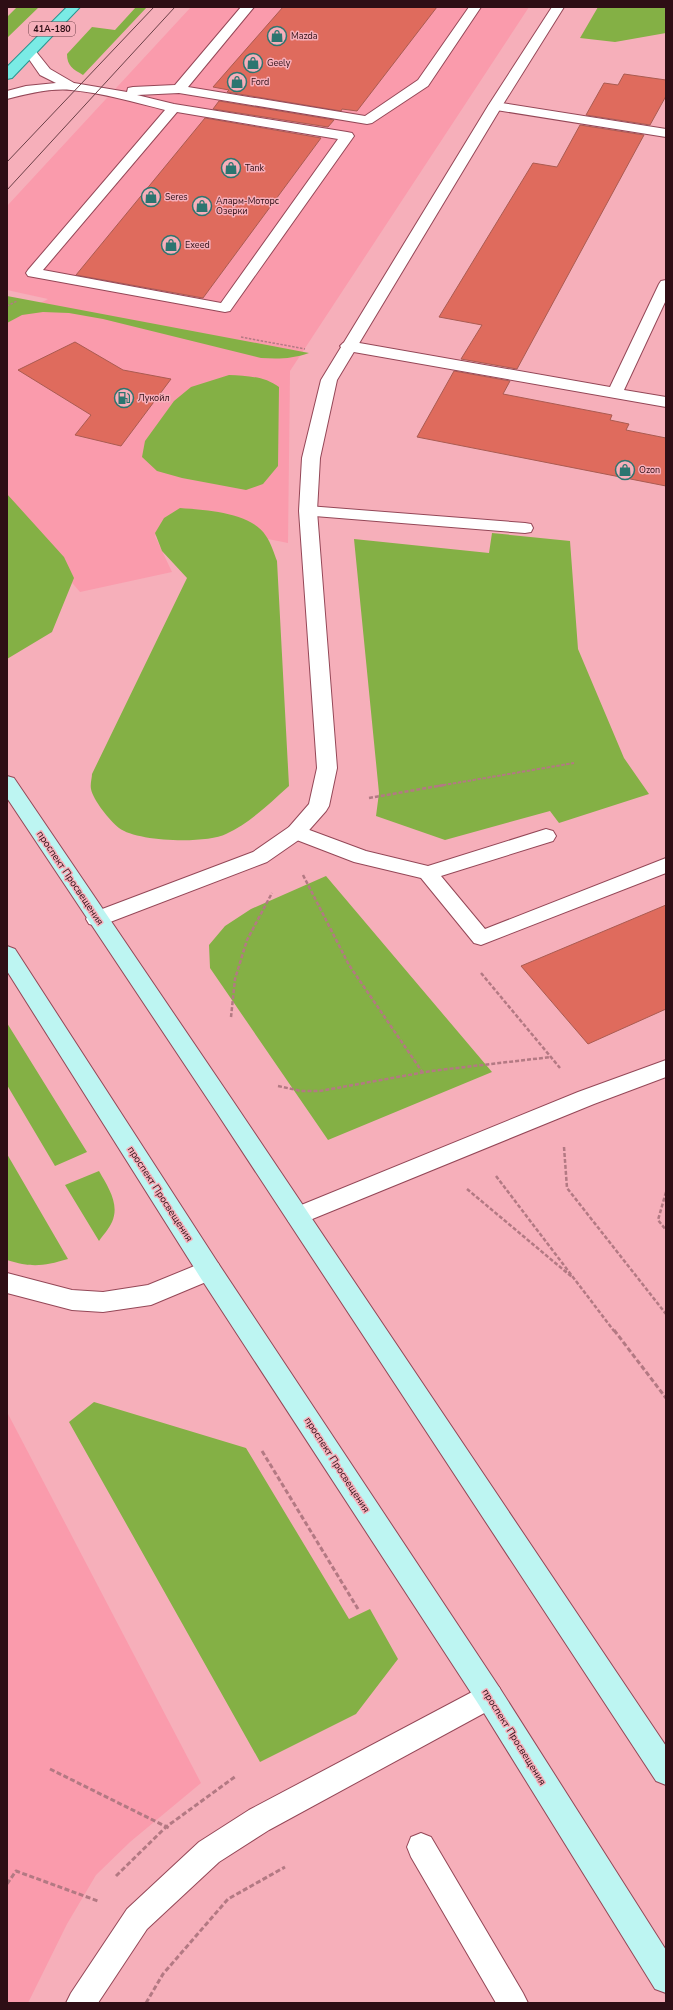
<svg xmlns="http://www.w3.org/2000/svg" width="673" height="2010" font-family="'Nunito Sans',sans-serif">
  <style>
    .built { fill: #fa9bac }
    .green { fill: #84b045 }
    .building { fill: #df6b5d; stroke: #aa5b51 }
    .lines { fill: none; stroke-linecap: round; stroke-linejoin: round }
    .service-casing { stroke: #944757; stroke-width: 2 }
    .minor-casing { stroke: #944757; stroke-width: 2 }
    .secondary-casing { stroke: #944757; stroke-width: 2 }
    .primary-casing { stroke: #269590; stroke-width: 2 }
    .path-far3 { stroke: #b37983; stroke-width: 1.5; stroke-dasharray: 2.5 1.5; stroke-linecap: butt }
    .path-far2 { stroke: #b37983; stroke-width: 2; stroke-dasharray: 3.5 1.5; stroke-linecap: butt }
    .path-far1 { stroke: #b37983; stroke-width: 2.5; stroke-dasharray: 4 2; stroke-linecap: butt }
    .path { stroke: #b37983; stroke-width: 3; stroke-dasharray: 5 2.5; stroke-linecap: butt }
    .service { fill: #fff; fill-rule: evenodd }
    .minor { fill: #fff; fill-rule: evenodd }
    .secondary { fill: #bdf5f2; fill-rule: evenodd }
    .primary { fill: #7aebe5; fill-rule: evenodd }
    .tram { stroke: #6b3f47; stroke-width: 1 }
    .labels { text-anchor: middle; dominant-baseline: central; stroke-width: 3; stroke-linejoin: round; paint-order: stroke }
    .shield { fill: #f6afba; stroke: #6a3e46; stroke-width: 1 }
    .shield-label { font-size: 9px; font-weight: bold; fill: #2e0e15 }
    .far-poi-label { font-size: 9px; fill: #2e0e15; stroke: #f6afba; text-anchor: start }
    .street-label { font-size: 10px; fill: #2e0e15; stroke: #f6afba }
  </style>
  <rect width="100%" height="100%" fill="#f6afba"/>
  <path class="built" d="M191,7H529L290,371L288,543L178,521L155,536L172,572L80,592L7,507V321L48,299L7,290V206Z
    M7,1412L201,1783L130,1842L96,1875L67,1924L28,2003H7Z"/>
  <path class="green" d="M17,7H39L7,38V17Z
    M136,7H147L83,75C73,69 67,66 67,54L92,27L115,30Z
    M598,7H666V33L615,42L580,38Z
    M7,296L309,353C292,359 278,359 261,358L103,319L69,313L43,312L22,315L7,323Z
    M229,375C246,376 264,376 279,387L278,466L263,484L246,490L182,478L157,471L142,457L145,441L174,401L191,387Z
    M7,494L64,557L74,578L52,632L7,659Z
    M180,508C205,510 251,512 266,536C271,543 274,553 277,561L289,786C269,804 250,823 226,834C206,844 137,842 119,828C110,821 93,800 91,789C90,784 92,778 92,774L187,578L162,551L155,533L164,518Z
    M492,533L570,541L578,649L624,758L649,794L559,823L550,811L445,840L376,816L379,793L354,539L489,553Z
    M326,876L492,1072L328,1140L210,968L209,945L225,926L251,909Z
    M7,1023L87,1152L55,1166L7,1085Z
    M7,1154L68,1259C44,1266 32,1268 7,1260Z
    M99,1171C108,1187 120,1204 112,1222C109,1229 103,1235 99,1241L65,1185Z
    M94,1402L246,1448L349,1619L370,1609L398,1659L356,1714L260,1762L69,1422Z"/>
  <path class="building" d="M283,7H437L357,111L342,109L341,111L227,92L229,90L213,87Z
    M624,74L666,80V96L650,125L586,115L604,83L618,85Z
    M219,101L334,120L328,127L213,109Z
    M205,118L321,138L203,298L76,275Z
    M580,125L644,135L517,369L461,359L482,325L439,317L533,163L557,167Z
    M75,342L123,370L171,379L121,446L75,435L91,415L18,370Z
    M454,371L510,381L503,394L612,415L610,420L629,424L626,430L666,438V486L417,437Z
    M666,905V1009L588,1044L521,966Z"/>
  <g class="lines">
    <defs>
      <path id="service" d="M241,7H254L188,87L365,116L418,80L469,7H481L428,86L372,123L367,124L179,93L137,95L174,104L347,132L352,133L354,136L230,311L225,312L28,276L26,273L28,270L165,110C134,102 103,93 71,90C51,88 27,94 7,99V91L26,86L56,83L40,75L24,52L26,49H34L50,69L74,83L127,92L128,88L133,87L175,85ZM177,112L338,139L221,303L43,270Z
        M495,102L666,129V137L490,109L488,106Z
        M666,280V300L624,390L666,397V407L348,351L343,349L340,346L343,343L348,341L610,387L659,284L661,281Z
        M308,506L525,523L531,524L533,528L531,532L525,533L302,515L300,511L302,507Z
        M296,825L366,851L428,866L546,829L553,831L556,836L553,841L441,876L485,929L666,858V873L481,945L474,943L421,878L354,862L289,837L286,832L289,827Z
        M666,1060V1077L594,1104L305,1222L297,1225L289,1222L286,1216L289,1210L578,1092Z
        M489,1683L499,1687L503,1696L499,1705L269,1830L219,1862L147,1929L98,2003H66L71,1993L127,1909L199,1842L249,1810Z
        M421,1833L431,1837L523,1993L528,2003H496L411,1857L407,1847L411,1837Z"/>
      <path id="minor" d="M552,7H564L502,106L337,380L320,458L317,511L337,768L329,806L326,811L303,837L267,862L105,924L97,926L89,924L86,919L89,914L253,852L289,827L309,804L317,768L299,511L302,458L321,380L488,106Z
        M209,1260L218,1263L221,1270L218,1277L151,1305L103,1312L72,1310L7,1293V1273L72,1290L103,1292L148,1285Z"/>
      <path id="secondary" d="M7,776L14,778L233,1101L666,1746V1785L656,1781L217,1113L7,798Z
        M7,946L15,949L218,1263L499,1687L666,1950V1993L655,1989L479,1705L200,1277L7,971Z"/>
      <path id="primary" d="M67,7H80L12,78L7,79V67Z"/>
    </defs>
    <use href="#service" class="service-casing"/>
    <use href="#minor" class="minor-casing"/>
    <use href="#secondary" class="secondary-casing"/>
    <use href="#primary" class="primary-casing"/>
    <path class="path-far3" d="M7,306L17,301
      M241,337L305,349"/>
    <path class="path-far2" d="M438,786L574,763"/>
    <path class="path-far1" d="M369,798L444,785
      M303,875L349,965L423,1073
      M481,973L560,1068
      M231,1017L235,979L247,940L272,893
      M278,1086L301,1091H320L431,1071L551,1057
      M564,1147L567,1188L666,1314
      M496,1176L614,1331
      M467,1189L572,1277
      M666,1192L658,1220L666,1230"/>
    <path class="path" d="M614,1330L666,1398
      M262,1451L358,1609
      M50,1769L171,1829
      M116,1876L166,1827L236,1776
      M7,1884L16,1871L98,1901
      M146,2003L163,1974L228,1899L285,1867"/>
    <use href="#service" class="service"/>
    <use href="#minor" class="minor"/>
    <use href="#secondary" class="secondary"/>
    <use href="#primary" class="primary"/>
    <path class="tram" d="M7,162L154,7
      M7,190L175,7"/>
  </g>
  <defs>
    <symbol id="shop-ring" viewBox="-11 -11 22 22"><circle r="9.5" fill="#f6afba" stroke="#2c7570" stroke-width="1.5"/><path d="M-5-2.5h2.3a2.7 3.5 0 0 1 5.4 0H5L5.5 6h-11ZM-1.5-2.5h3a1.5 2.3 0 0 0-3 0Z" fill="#2c7570"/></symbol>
    <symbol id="fuel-ring" viewBox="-11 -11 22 22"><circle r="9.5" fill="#f6afba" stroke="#2c7570" stroke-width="1.5"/><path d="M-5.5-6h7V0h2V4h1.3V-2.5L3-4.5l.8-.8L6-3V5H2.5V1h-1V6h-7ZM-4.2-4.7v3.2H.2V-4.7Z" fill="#2c7570"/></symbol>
  </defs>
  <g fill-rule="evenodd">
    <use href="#shop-ring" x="266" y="25" width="22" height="22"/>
    <use href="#shop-ring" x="242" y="52" width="22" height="22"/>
    <use href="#shop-ring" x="226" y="71" width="22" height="22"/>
    <use href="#shop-ring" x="220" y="157" width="22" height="22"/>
    <use href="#shop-ring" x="140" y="186" width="22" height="22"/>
    <use href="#shop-ring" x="191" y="195" width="22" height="22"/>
    <use href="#shop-ring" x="160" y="234" width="22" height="22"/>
    <use href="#fuel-ring" x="113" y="387" width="22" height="22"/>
    <use href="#shop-ring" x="614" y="459" width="22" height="22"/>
  </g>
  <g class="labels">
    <rect class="shield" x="29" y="22" width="46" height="14" rx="3"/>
    <g class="shield-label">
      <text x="52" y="29">41А-180</text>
    </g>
    <g class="far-poi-label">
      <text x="291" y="36">Mazda</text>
      <text x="267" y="63">Geely</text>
      <text x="251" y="82">Ford</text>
      <text x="245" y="168">Tank</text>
      <text x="165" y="197">Seres</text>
      <text x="216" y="201">Аларм-Моторс<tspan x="216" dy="10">Озерки</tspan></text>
      <text x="185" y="245">Exeed</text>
      <text x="138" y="398">Лукойл</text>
      <text x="639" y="470">Ozon</text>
    </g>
    <g class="street-label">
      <text transform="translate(70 878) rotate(56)">проспект Просвещения</text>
      <text transform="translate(160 1194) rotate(57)">проспект Просвещения</text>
      <text transform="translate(337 1465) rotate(57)">проспект Просвещения</text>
      <text transform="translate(514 1737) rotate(58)">проспект Просвещения</text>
    </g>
  </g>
  <rect width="673" height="2010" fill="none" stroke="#2e0e15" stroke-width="16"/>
</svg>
